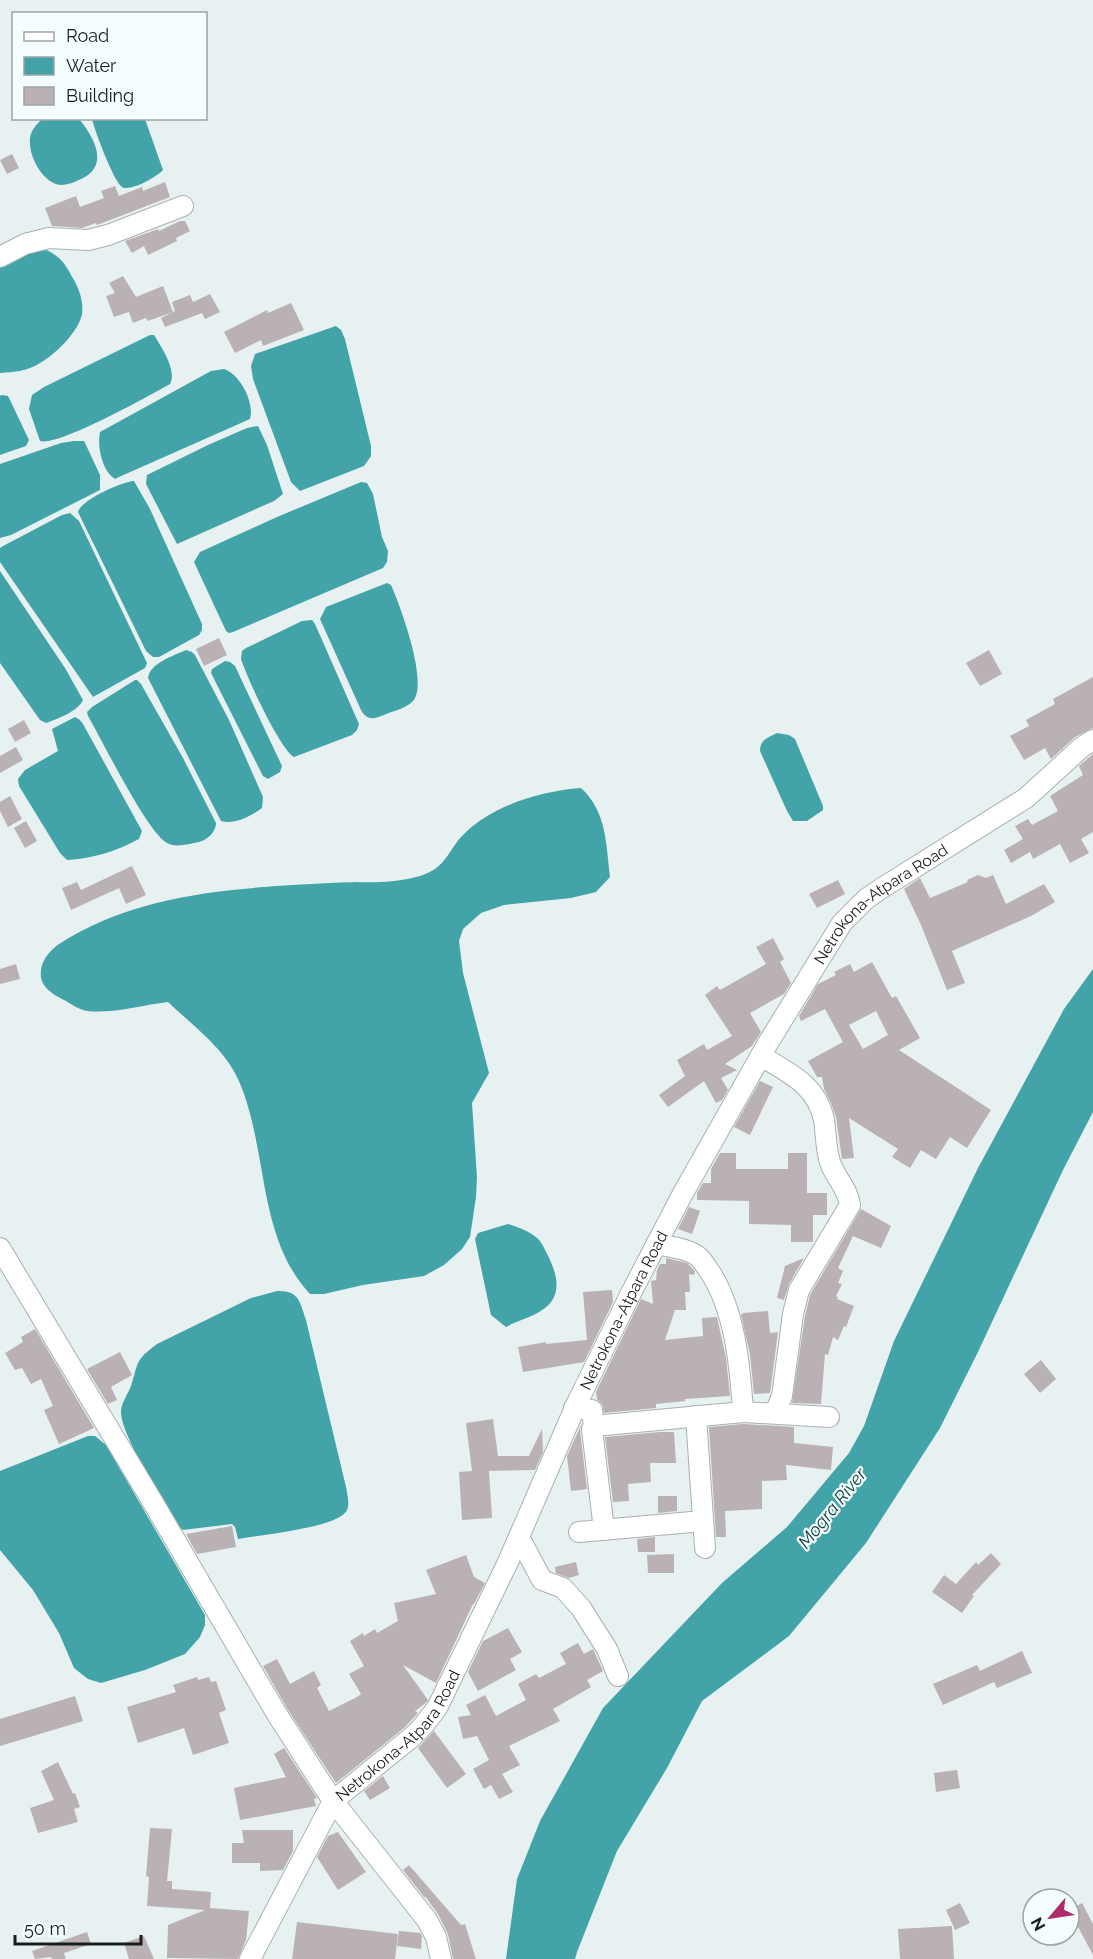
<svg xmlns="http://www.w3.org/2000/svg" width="1093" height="1959" font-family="Raleway,sans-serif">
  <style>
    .water { fill: #42a4a8 }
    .building { fill: #b9b1b4; fill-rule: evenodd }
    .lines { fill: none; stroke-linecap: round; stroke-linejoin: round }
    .minor-casing { stroke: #a8b0b0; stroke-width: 22 }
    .minor { stroke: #fff; stroke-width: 20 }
    .labels { text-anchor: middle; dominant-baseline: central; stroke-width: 4.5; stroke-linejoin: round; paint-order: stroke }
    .street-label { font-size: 16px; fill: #1a1d1d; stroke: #f5fefe }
    .water-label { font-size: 18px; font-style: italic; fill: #134042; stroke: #f5fefe }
  </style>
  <rect width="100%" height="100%" fill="#e8f1f1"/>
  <path class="water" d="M43,118L79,119C93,136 110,164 83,178C77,181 69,185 61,185C42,183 28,155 30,138C31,130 37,124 43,118Z
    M92,119H145L163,170C157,177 130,192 122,187C114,182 94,129 92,119Z
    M41,248C56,253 64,261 71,275C78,286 84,300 82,314C79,331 55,355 40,363C28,371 14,372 0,373V264Z
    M336,326L341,330L345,339L371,446V456L364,466L300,491L291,482L253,379L251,366L255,354Z
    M150,335H154L156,338C163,350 177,371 170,384C149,396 57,447 40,441L29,409L32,395L44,387Z
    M224,369C240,374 255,403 250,419L119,477L115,479C102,471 97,446 100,432L211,371Z
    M2,395L8,396L10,400L29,440L26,446L0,455V396Z
    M258,426L267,445L283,494L274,501L177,544L146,484L147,475L208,445L247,428Z
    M74,441H84L86,445L100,475V490L11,535L0,538V464L61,443Z
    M134,481L150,509L202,624V630L199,635L159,657H153L146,651L78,512C81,500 121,482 134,481Z
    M361,482L367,483L373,494L382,537L388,551L387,562L383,568L233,632L229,633L226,631L194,562L200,552L277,517Z
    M70,513L79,521L147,663L145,668L93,697L0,562V548L3,546L62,515Z
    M0,571L65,668L83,700C78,711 58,719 46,723L40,720L0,663Z
    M387,583L391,585C400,605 429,683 413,701C407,708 393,711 384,715C374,719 367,721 361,710L320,619L326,607Z
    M312,620L315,624L359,724L357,730L352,735L294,757C280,749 247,678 241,659L242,651L246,648L302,621Z
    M186,650L192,652L195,655L229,720L263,797L262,808C251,816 235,825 221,821L148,678C150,663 173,656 186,650Z
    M225,661L230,662L235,666L282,766L280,772L268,779L263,776L211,673L212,669Z
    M135,680H137L141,684L183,758L216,823C216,832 207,840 199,842C189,844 175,848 167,843C147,832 102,740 88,716L87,712L92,707Z
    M75,717L80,720L83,724L142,831L139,839C117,851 91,859 67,860L60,853L19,786L18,779L25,770L58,751L52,729Z
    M777,733L789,735L795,739L823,806V810L807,821H793L787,811L760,751C760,739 768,738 777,733Z
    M581,788C607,812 606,844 610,877L596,892L571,898L504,905L481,913L463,929L459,941L463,973L489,1073L472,1103L477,1177L476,1197L470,1237L462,1249L444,1265L424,1276L363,1285L324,1294H310C256,1236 269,1148 238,1079C224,1048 192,1025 168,1002C142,1005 113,1014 87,1011C79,1010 70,1003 62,999C54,995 43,988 41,978C39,963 48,952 59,944C139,892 238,888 330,883C360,881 391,885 420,876C448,867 447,850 465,833C494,805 541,791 581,788Z
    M1093,969V1112L1063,1170L977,1354L940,1428L866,1543L789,1636L702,1701L667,1768L617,1851L577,1952L575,1959H506L517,1879L540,1821L603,1708L722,1583L787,1527L849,1453L864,1426L894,1341L978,1168L1064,1009Z
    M508,1224C518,1227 529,1231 537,1238C541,1241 543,1246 545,1250C553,1265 563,1286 551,1302C540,1316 520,1319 506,1327L491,1315L475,1239L478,1233Z
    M277,1291C299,1290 300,1302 306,1320L346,1487C347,1493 350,1504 347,1510C339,1528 258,1535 238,1539L235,1527L232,1524L183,1530L179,1527C165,1503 121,1436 121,1412C121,1403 128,1394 131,1386C139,1362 134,1361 157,1344L251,1298Z
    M88,1436H95L106,1445L205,1615V1625L200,1637L185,1654L145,1670L101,1683L88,1679L74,1668L59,1633L33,1590L0,1550V1471Z"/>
  <path class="building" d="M12,154L19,168L7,174L0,160Z
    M165,182L170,197L97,225L96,223L82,228L52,226L45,208L76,196L80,207L104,198L101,191L115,186L119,196L142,187L143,191Z
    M180,221H185L190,231L176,238L177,241L148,255L144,246L132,253L125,241L158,229L159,231Z
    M123,276L136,297L163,286L173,312L148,321L146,318L133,323L129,312L114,317L106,296L115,293L109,283Z
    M210,294L220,312L205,319L202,313L165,327L161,318L175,311L172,302L190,295L193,302Z
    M291,303L304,330L263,346L261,340L235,353L224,332L267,310L268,313Z
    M219,638L227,655L204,666L196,649Z
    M989,650L1002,674L980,686L966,663Z
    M1093,677V728L1075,737L1051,759L1045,748L1024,760L1010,736L1029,726L1026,720L1055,704L1053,699Z
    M24,720L31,733L15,742L8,729Z
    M16,747L23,760L0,773V756Z
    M1093,754V832L1081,839L1089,853L1070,863L1060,844L1033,859L1030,852L1011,863L1004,850L1023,839L1015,826L1028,819L1032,825L1058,811L1050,796L1083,775L1079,766Z
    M10,796L22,819L8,827L0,811V802Z
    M26,821L37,841L25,848L14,828Z
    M132,866L146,895L126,904L119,888L71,910L62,888L77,882L81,890Z
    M978,875L986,878L993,875L1006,904L1044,884L1055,902L1031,916L952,951L965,983L947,990L921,925L904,889L920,878L930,898L968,882L967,880Z
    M838,880L845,894L817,908L809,894Z
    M773,938L784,959L780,962L791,983L784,994L750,1013L761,1032L752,1046L725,1064L737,1070L721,1078L728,1090L722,1100L716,1103L704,1081L668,1107L659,1095L685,1076L677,1060L704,1044L707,1050L732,1036L705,995L717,986L720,990L766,964L756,947Z
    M872,962L892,998L896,996L920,1038L899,1050L991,1110L967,1148L950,1137L936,1159L921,1150L910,1168L892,1157L898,1149L849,1118L854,1158L842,1159L836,1117L831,1103L824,1089L822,1077H817L808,1061L843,1042L825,1009L801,1021L799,1016L818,984L836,975L834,972L850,964L854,972ZM876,1011L888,1035L863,1049L849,1025Z
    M16,964L20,979L0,984V969Z
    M760,1081L773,1087L750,1135L734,1127Z
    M720,1153H736V1169H788V1153H807V1193H827V1215H813V1242H791V1225L749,1224V1201L697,1200V1193L703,1183H711V1169Z
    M689,1207L700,1211L692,1234L678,1229Z
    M861,1209L891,1226L881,1248L853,1236L838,1268L843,1271L838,1283L842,1284L836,1296L838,1297L837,1299L854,1306L846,1327L844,1326L838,1340L833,1337L828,1355L825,1354L821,1404L792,1403L805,1316L810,1295Z
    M666,1258L687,1263L695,1271L694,1275L689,1274L690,1292H685L686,1310H675L665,1340L703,1336L702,1318L717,1317L726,1358L730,1396L685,1399V1401L656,1404V1408L604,1413L602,1404L597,1399L596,1392L641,1299L653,1304L651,1281L656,1280L657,1270L660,1264H666Z
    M804,1258L789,1284L784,1300L777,1298L785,1266Z
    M612,1290L613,1302L584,1362L523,1372L518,1347L546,1342V1344L587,1340L583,1292Z
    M768,1311L770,1333L778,1332L770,1393L754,1394L750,1354L741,1315L743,1313Z
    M35,1329L94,1428L59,1444L44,1410L53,1406L41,1379L31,1384L22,1368L15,1370L5,1353L23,1342L21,1337Z
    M120,1352L132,1375L111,1387L117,1400L108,1404L87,1369Z
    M1041,1360L1056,1379L1040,1393L1024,1374Z
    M493,1419L498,1456H529L542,1429L543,1452L535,1470L489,1471L492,1518L462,1520L459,1472L472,1471L466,1423Z
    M582,1423L580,1430L587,1489L571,1491L567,1456Z
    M743,1424L794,1427V1443L833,1447L831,1470L786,1465L787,1480L762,1481V1509L725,1511L726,1537H716L709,1427Z
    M660,1432H674L676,1463H650L651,1482L628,1484L629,1501L613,1502L605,1437Z
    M658,1496H677V1511L658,1513Z
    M232,1526L236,1547L197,1554L186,1534Z
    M655,1537V1552H638L637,1539Z
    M991,1553L1001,1564L972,1595L974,1596L962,1613L932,1592L944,1575L956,1584L976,1562L978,1565Z
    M674,1554V1573H648L647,1555Z
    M466,1555L474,1577L485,1583L474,1604H473L436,1683L403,1665L428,1700L427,1702L415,1711L418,1713L404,1728L336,1783L288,1710L263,1666L277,1659L290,1684L314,1671L321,1685L317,1688L329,1711L357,1697L361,1694L349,1674L364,1666L350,1641L363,1633L364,1636L375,1629L377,1633L398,1621L394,1603L436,1594L426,1570Z
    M576,1562L579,1575L569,1578L556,1573L555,1567Z
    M508,1628L522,1652L510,1659L516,1670L478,1691L468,1672L483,1641Z
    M578,1643L584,1654L593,1649L603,1671L587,1680L591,1687L553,1709L560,1721L509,1746L520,1765L502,1774L513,1792L499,1799L491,1785L484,1789L473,1769L489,1760L477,1736L463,1739L458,1717L471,1715L466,1705L485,1695L496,1716L526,1700L518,1684L536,1674L539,1678L566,1664L560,1653Z
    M1022,1651L1032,1673L997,1688L994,1682L943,1705L933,1684L977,1665L980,1671Z
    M197,1677L198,1680L209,1677L211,1682L216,1681L226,1710L219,1713L229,1743L193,1755L184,1728L138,1743L127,1707L176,1692L173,1685Z
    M75,1696L83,1721L0,1746V1719Z
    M434,1731L466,1774L447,1788L418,1748Z
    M284,1748L317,1798L314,1799L316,1806L240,1820L234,1788L286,1777L274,1754Z
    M58,1762L73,1794L75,1793L80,1807L74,1809L78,1822L38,1833L30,1808L54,1800L41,1771Z
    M957,1770L960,1788L936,1792L934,1773Z
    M383,1776L390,1788L370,1800L364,1791Z
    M150,1828L172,1829L167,1881H172V1889L211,1892L210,1908L249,1911L246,1940L238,1959L167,1958L168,1925L205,1910L147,1906L149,1877L146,1876Z
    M242,1830H293V1851L283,1870L260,1871V1863H232V1843H244Z
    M338,1832L366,1872L338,1890L317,1857L328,1836Z
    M409,1865L461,1925L465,1924L476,1959H453L448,1934L438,1914L425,1896V1898L403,1870Z
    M960,1903L970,1923L955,1930L946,1910Z
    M1082,1903L1093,1924V1955L1069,1910Z
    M297,1922L398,1934L395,1959H292Z
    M952,1926L954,1959H900L898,1929Z
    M399,1931L420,1933L422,1936L421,1949L397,1946Z
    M87,1932L91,1944L64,1953L66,1959H52L51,1957L35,1959L32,1951Z
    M144,1936L154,1959H129L124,1943Z"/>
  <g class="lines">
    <defs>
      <g id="minor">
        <path d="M0,257L25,244L49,238L88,240L108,235L183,206"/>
        <path d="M761,1056C789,1073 817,1085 824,1120C826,1134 826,1150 830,1162C835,1178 848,1188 850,1205L799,1290L793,1314L782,1396L775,1413"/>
        <path d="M656,1244C669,1247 686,1248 696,1255C701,1258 705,1265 708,1269C735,1308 740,1365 743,1412"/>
        <path d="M0,1248L154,1504L278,1716L333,1801L427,1920L436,1937L441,1959"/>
        <path d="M574,1408L592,1410L594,1426L743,1412L829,1417"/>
        <path d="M696,1416L705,1548"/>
        <path d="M594,1426L592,1429L604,1530"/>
        <path d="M579,1532L703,1521"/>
        <path d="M519,1537L542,1580L563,1588L581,1608L607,1649L618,1676"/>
        <path id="s1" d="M250,1959L333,1801L412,1737L423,1726L437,1708L508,1562L577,1403L631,1293L682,1195L768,1043L842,923L866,899L882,888L1026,798L1082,747L1093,740"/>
      </g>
    </defs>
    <use href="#minor" class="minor-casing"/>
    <use href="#minor" class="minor"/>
  </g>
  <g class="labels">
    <g class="street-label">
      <text stroke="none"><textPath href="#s1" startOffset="1244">Netrokona-Atpara Road</textPath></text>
      <text stroke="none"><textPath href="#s1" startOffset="758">Netrokona-Atpara Road</textPath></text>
      <text stroke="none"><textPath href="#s1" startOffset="272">Netrokona-Atpara Road</textPath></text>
    </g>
    <g class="water-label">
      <text transform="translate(832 1508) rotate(-51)">Mogra River</text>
    </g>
  </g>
  <rect x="12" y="12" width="195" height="108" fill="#f5fefe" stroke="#9da4a4" stroke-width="1.5"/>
  <rect x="24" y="32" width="30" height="9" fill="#ffffff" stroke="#9da4a4" stroke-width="1.5"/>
  <text x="66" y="42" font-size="18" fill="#1a1d1d">Road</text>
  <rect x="24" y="57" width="30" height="18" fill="#42a4a8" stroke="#9da4a4" stroke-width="1.5"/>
  <text x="66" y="72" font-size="18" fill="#1a1d1d">Water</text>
  <rect x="24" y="87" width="30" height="18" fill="#b9b1b4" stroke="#9da4a4" stroke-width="1.5"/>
  <text x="66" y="102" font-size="18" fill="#1a1d1d">Building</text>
  <g transform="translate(1051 1917) rotate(241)"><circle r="28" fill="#f5fefe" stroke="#9da4a4" stroke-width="1.5"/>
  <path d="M0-4.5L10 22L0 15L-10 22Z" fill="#b02a6f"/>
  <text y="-9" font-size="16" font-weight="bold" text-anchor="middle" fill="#1a1d1d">N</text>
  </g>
  <path d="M15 1935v9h126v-9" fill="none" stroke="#1a1d1d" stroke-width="3"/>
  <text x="24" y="1935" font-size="18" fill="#1a1d1d" stroke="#f5fefe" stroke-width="4.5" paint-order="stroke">50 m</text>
</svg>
